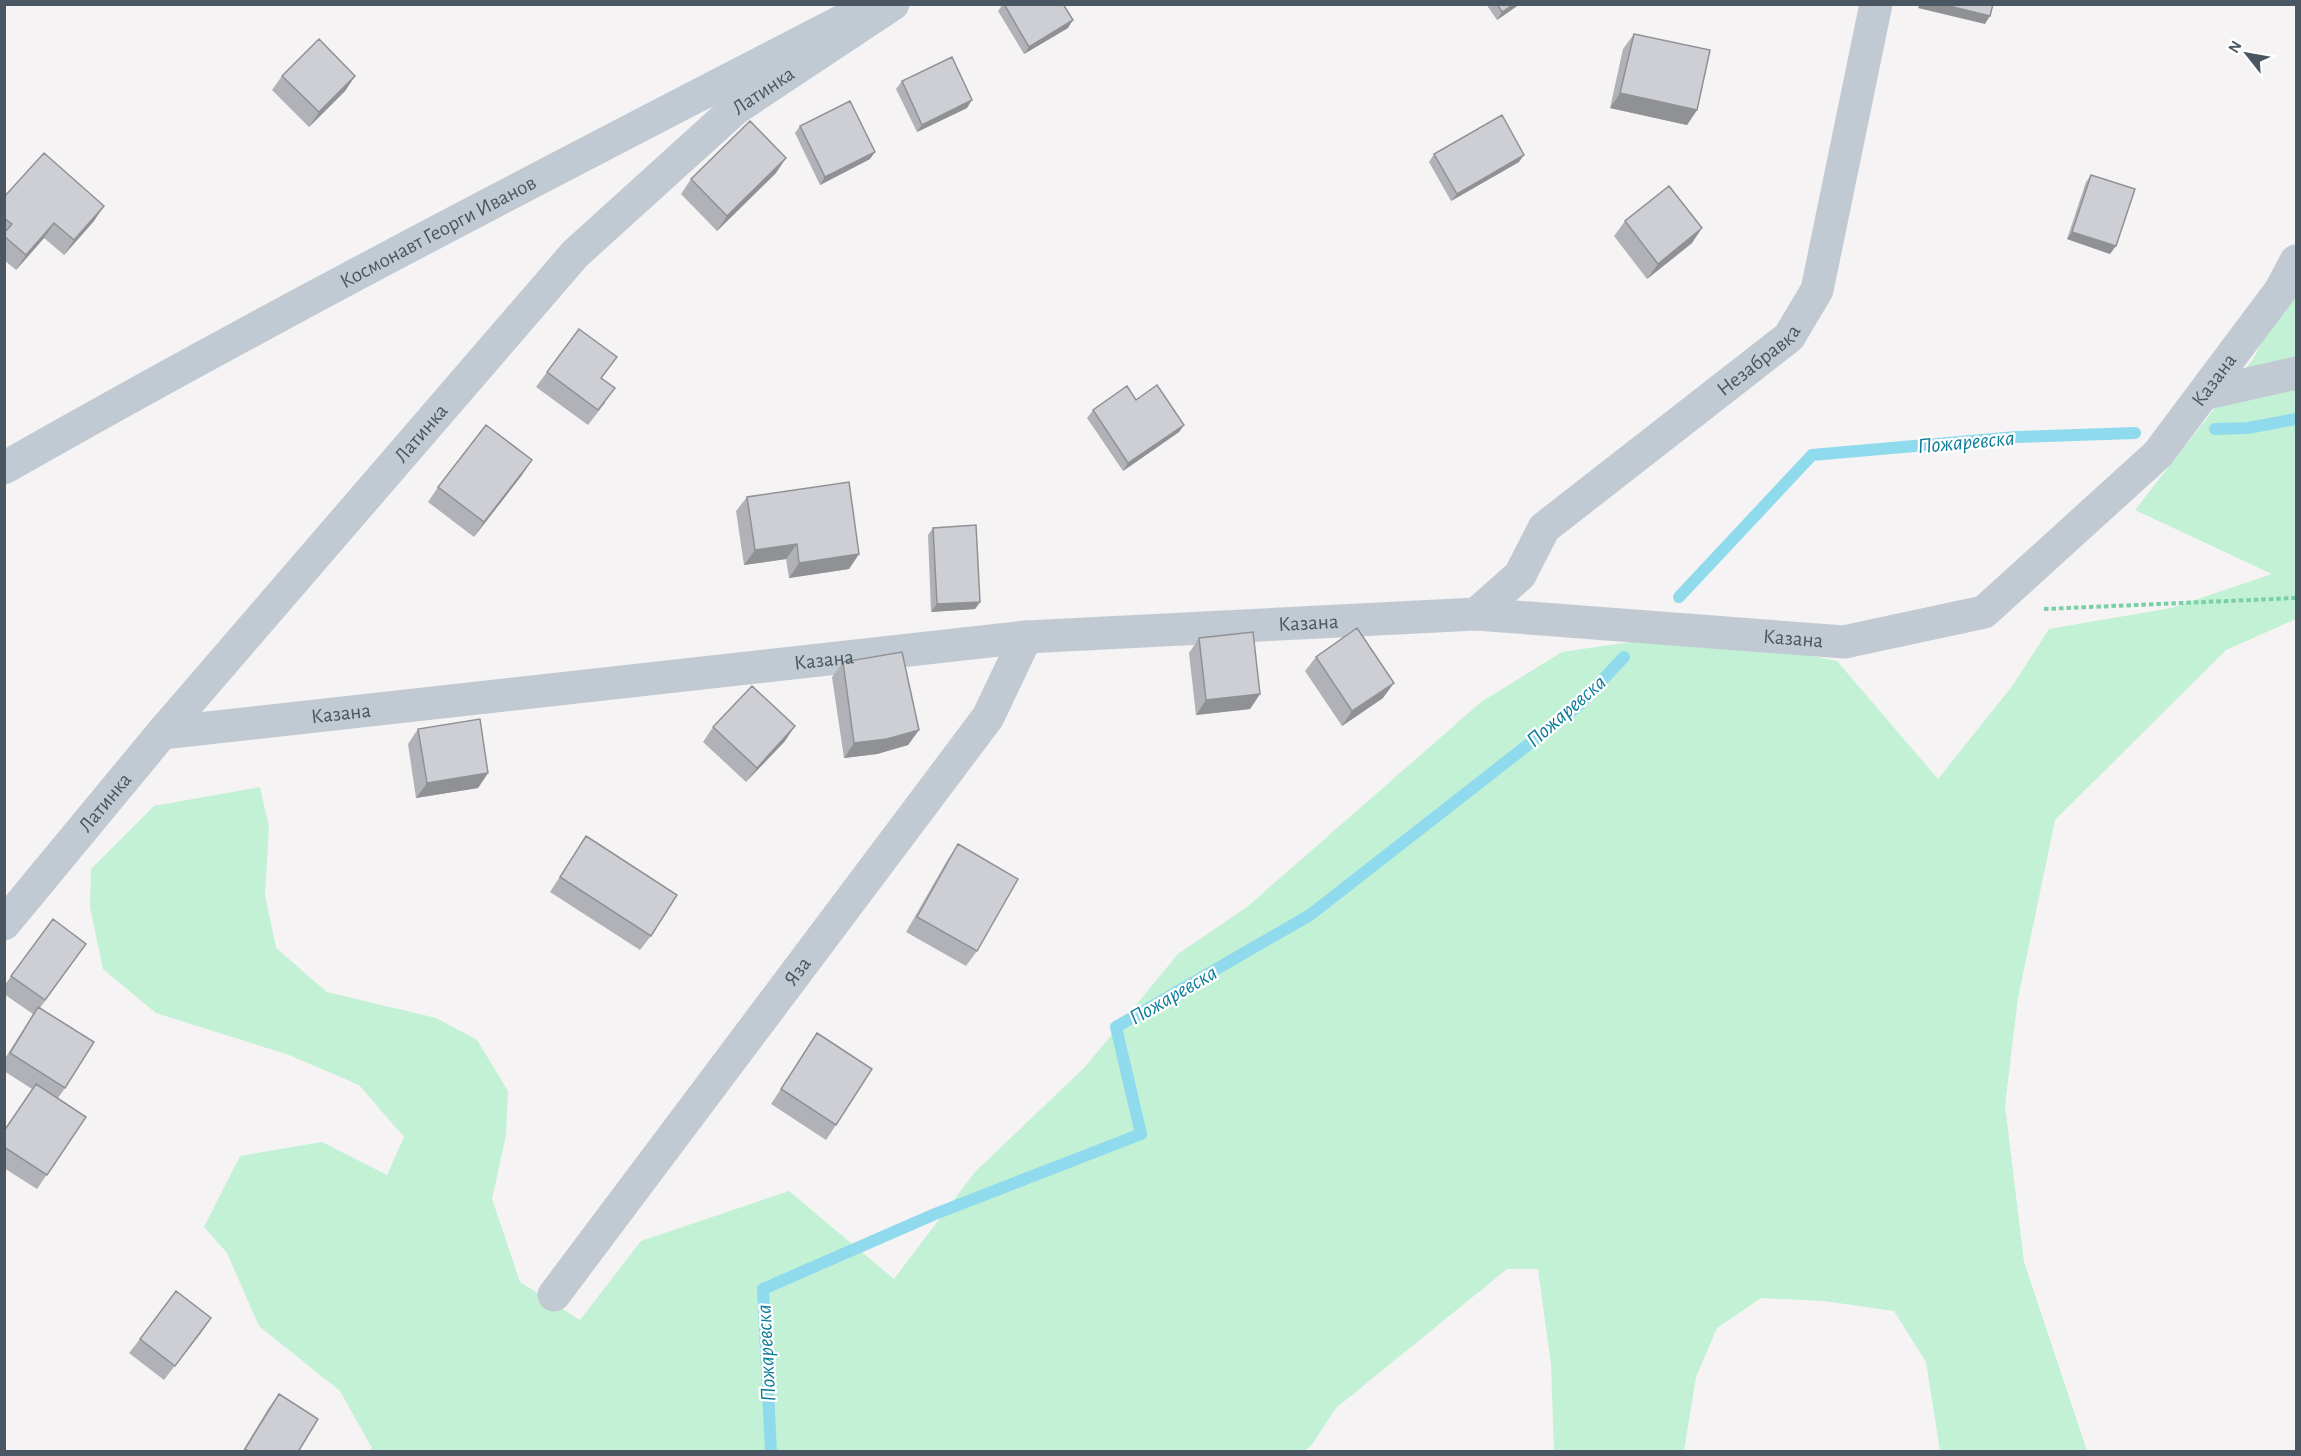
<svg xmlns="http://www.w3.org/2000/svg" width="2301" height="1456" font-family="'Alegreya Sans',sans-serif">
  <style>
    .green { fill: #c3f1d5 }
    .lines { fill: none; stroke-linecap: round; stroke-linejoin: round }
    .stream { stroke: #90daee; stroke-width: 12 }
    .path { stroke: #7ad0a6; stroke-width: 4; stroke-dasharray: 4.5 3; stroke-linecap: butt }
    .minor { stroke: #c1cad2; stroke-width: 33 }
    .tertiary { stroke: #c1cad2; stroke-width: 33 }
    .wall { fill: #b0b2b7 }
    .shaded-wall { fill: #909195 }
    .building { fill: #cdcfd5; stroke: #909195; stroke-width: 1.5 }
    .labels { text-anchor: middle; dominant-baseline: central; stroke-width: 4.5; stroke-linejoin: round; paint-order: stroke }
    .street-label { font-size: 21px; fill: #4a5661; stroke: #fff }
    .water-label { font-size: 22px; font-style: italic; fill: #0c7c9b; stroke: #fff }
  </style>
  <rect width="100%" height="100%" fill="#f5f3f3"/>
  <path class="green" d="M2296,278V619L2226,650L2055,820L2018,998L2005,1105L2024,1262L2087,1451H1940L1926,1362L1894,1311L1824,1301L1761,1298L1717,1328L1696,1377L1684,1451H1554L1551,1365L1538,1269H1507L1336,1408L1311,1446L1304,1451H369L372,1448L340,1391L259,1326L227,1253L204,1227L240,1156L322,1142L387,1175L404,1137L359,1085L289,1055L156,1013L103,969L90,907L91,869L154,806L260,787L269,827L265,895L276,948L327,992L436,1018L477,1040L508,1091L506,1135L492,1199L520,1282L580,1320L641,1241L789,1191L894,1279L975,1172L1085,1067L1178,954L1247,907L1481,702L1562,652L1698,632L1837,661L1938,779L2013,685L2049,629L2171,608L2272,574L2135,510L2253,359Z"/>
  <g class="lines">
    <path class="stream" d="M2215,429L2248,428L2296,419
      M1679,597L1812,455L2016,437L2135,433
      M771,1452L763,1289L935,1214L1141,1134L1116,1027L1310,915L1579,705L1624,657"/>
    <path class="path" d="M2044,609L2296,598"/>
    <g class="minor">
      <path d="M2203,394L2296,373"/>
      <path id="s1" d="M1476,614L1520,575L1544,528L1789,337L1817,290L1876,4"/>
      <path id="s2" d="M162,733L1026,637L1476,614L1844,642L1984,612L2158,454L2280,291L2296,261"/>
      <path id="s3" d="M4,924L162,733L575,254L735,109L893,4"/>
      <path id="s4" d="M554,1295L988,717L1026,637"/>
    </g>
    <path class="tertiary" id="s5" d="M4,468C290,305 583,155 875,4"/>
  </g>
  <path class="wall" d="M1003,4H1063L1068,28L1024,54L998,11Z
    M1486,4H1520L1497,20Z
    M1634,34L1697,110L1687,125L1610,108L1623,49Z
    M282,76H355L345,91L309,127L272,90Z
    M902,81L967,108L917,132L896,89Z
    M800,126L870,159L820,185L795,133Z
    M1434,154L1519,162L1451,201L1429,162Z
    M776,173L717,231L681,194L691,179Z
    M2091,175L2110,254L2067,239L2086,182Z
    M4,197L94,221L64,255L44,238L16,270L4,260Z
    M1625,221L1692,243L1647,279L1614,236Z
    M547,372L601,378L605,403L588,425L536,387Z
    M1136,400L1184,425L1179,432L1123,471L1087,418L1093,410Z
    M522,475L474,537L428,502L438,487Z
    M747,497L859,554L849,569L789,578L786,559L744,565L736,511Z
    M933,528L980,602L975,609L931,612L928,535Z
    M1199,638L1260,694L1250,709L1196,715L1189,653Z
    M1316,657L1383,698L1342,726L1305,671Z
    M843,662L919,730L908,745L877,754L844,758L832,677Z
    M713,727L785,741L746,782L703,742Z
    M418,729L488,773L478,788L416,798L408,744Z
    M586,836L651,936L640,950L550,892Z
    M958,844L977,951L966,966L906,932L948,859Z
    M53,919L86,944L40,1008L65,1088L58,1098L86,1117L37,1189L4,1168V1130L32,1089L4,1071V1060L33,1014L4,994V986Z
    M817,1033L836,1125L826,1140L771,1104Z
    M211,1318L164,1380L129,1353L140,1339Z
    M279,1394L298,1452H242L268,1409Z"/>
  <path class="shaded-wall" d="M1514,4H1520L1497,20L1502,12Z
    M1920,4H1941L1990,16L1985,24L1918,8Z
    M1073,20L1068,28L1024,54L1029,47Z
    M355,76L345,91L309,127L319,112Z
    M1620,93L1697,110L1687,125L1610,108Z
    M972,100L967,108L917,132L922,125Z
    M875,152L870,159L820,185L825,177Z
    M1524,155L1519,162L1451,201L1457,194Z
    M786,158L776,173L717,231L727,216Z
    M104,206L94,221L64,255L74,240Z
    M54,223L44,238L16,270L26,255Z
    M1702,228L1692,243L1647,279L1658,264Z
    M2072,232L2116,246L2110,254L2067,239Z
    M1184,425L1179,432L1123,471L1128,463Z
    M532,460L522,475L474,537L484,522Z
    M797,544L786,559L744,565L755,550Z
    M859,554L849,569L789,578L799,563Z
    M980,602L975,609L931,612L937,604Z
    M1394,683L1383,698L1342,726L1352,711Z
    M1260,694L1250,709L1196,715L1206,700Z
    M795,726L785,741L746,782L757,768Z
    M919,730L908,745L877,754L844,758L854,743Z
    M488,773L478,788L416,798L427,783Z
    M211,1318L201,1333L164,1380L175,1366Z"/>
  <path class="building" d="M1004,4H1063L1073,20L1029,47Z
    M1497,4H1514L1502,12Z
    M1941,4H1993L1990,16Z
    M1634,34L1710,50L1697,110L1620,93Z
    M319,39L355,76L319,112L282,76Z
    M952,57L972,100L922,125L902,81Z
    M850,101L875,152L825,177L800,126Z
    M1502,115L1524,155L1457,194L1434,154Z
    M750,121L786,158L727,216L691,179Z
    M44,153L104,206L74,240L54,223L26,255L4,236V233L12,224L4,218V197Z
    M2091,175L2135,189L2116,246L2072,232Z
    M1669,186L1702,228L1658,264L1625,221Z
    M579,329L617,357L601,378L615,388L598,410L547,372Z
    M1157,385L1184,425L1128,463L1093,410L1127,386L1136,400Z
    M486,425L532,460L484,522L438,487Z
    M849,482L859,554L799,563L797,544L755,550L747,497Z
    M976,525L980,602L937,604L933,528Z
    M1357,628L1394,683L1352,711L1316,657Z
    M1253,632L1260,694L1206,700L1199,638Z
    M902,652L919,730L887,739L854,743L843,662Z
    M752,686L795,726L757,768L713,727Z
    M480,719L488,773L427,783L418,729Z
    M586,836L677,895L651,936L560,877Z
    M958,844L1018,879L977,951L917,917Z
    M53,919L86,944L45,1000L11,976Z
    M38,1007L94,1042L65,1088L10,1053Z
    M817,1033L872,1069L836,1125L781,1089Z
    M36,1084L86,1117L47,1175L4,1147V1131Z
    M176,1291L211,1318L175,1366L140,1339Z
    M279,1394L318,1419L298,1452H250L245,1449Z"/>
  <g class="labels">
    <g class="street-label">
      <text stroke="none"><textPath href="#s3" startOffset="1130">Латинка</textPath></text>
      <text stroke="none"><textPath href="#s5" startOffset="494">Космонавт Георги Иванов</textPath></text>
      <text stroke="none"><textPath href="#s1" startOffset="384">Незабравка</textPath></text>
      <text stroke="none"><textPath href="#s2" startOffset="2160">Казана</textPath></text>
      <text stroke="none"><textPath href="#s3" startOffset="644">Латинка</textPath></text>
      <text stroke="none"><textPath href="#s2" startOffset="1152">Казана</textPath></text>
      <text stroke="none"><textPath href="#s2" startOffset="1638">Казана</textPath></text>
      <text stroke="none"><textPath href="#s2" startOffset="666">Казана</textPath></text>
      <text stroke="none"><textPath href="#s2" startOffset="180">Казана</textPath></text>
      <text stroke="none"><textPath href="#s3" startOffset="158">Латинка</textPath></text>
      <text stroke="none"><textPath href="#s4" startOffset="405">Яза</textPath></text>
    </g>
    <g class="water-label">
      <text transform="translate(1966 442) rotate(-5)">Пожаревска</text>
      <text transform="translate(1566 711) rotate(-41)">Пожаревска</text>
      <text transform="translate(1173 995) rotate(-30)">Пожаревска</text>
      <text transform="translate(766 1353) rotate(-93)">Пожаревска</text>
    </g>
  </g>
  <rect width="2301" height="1456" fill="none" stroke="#4a5661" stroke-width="12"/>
  <g transform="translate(2247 54) rotate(301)" stroke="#ffffff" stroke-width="4.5" paint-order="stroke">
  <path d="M0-4.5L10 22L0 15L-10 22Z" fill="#4a5661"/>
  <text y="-9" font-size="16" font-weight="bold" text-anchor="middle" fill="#4a5661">N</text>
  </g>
</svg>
